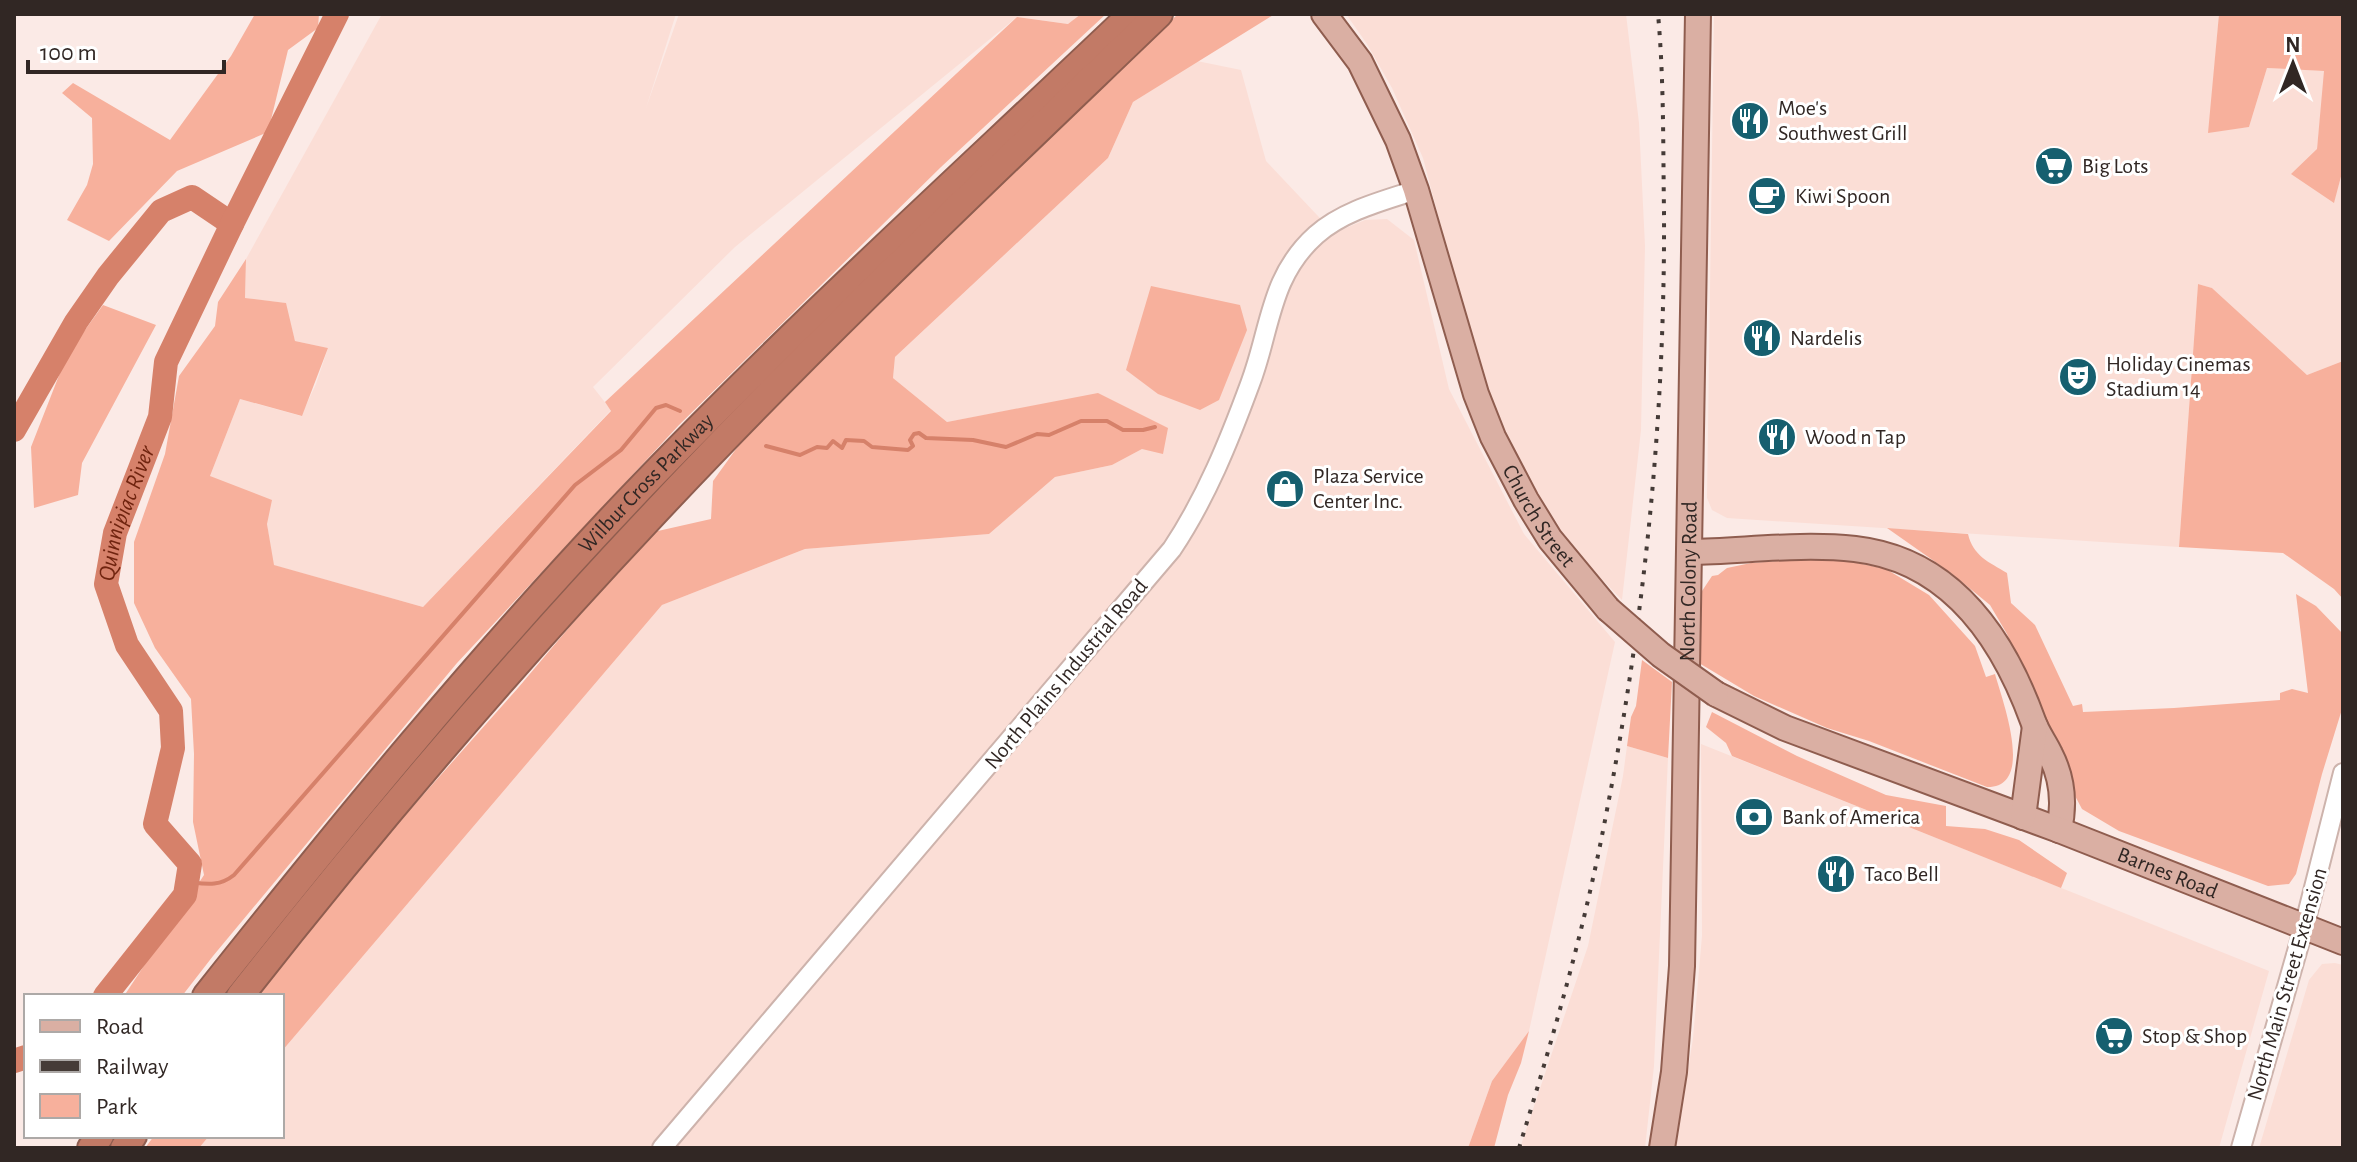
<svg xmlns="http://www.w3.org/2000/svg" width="2357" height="1162" font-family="'Alegreya Sans',sans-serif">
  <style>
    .built { fill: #fbded6 }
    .green { fill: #f7b09c }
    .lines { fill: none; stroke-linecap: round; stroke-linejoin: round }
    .stream { stroke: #d6816a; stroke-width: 4 }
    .river { stroke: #d6816a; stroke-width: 24 }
    .tertiary-casing { stroke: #cdb3ac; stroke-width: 22 }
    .primary-casing { stroke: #8f5d4f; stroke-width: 28 }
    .motorway-casing { stroke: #8f5d4f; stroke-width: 30 }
    .tertiary { stroke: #fff; stroke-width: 18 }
    .primary { stroke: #daafa3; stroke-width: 24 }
    .motorway { stroke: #c27a66; stroke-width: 26 }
    .rail { stroke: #453b37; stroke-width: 4; stroke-dasharray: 4 8; stroke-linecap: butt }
    .primary-bridge-casing { stroke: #8f5d4f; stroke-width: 28; stroke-linecap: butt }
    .primary-bridge { stroke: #daafa3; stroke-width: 24 }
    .labels { text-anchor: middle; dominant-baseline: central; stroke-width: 6; stroke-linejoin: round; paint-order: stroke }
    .poi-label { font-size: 22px; fill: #312724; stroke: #fff; text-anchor: start }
    .street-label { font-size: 22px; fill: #312724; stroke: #fff }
    .water-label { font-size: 24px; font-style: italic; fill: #70240f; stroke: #fff }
  </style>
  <rect width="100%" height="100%" fill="#fbeae6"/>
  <path class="built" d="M382,14H676L646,108L679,14H1081L1069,24L1017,17L735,247L593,387L611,410L423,607L273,565L267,524L210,476L240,399L301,416L316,384L328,348L295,341L285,303L245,298L246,259Z
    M1346,14H1626L1639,123L1645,246L1641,430L1622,600L1583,560L1547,515L1505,431L1477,364L1423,158L1392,88L1367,44Z
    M1714,14H2219L2209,132L2249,127L2267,68L2325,71L2317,149L2334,202L2343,169V361L2307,375L2212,288L2198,284L2179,547L1727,518L1712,510L1707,498Z
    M1197,61L1241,70L1266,161L1334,233L1365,220L1387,219L1414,240L1449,389L1524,534L1615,642L1529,1031L1492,1081L1468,1148H199L209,1136H282V1051L662,605L805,549L989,534L1055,477L1112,465L1142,449L1098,394L947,422L893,378L895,357L1108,158L1133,102Z
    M1701,744L2269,971L2219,1148H1676L1693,1038L1702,936Z
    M1627,746L1668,758L1654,1066L1645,1148H1520L1588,946L1623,776Z
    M2335,963L2343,965V1148H2259L2309,980L2322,964Z"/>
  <path class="green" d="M255,14H319L318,28L288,50L268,132L177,171L109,241L67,220L87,185L93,164L92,118L62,93L73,83L170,140L231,56Z
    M1081,14H1106L941,167L679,425L457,663L213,956L182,996H124L204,875L193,822L194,754L191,699L155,648L134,603V542L165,454L179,376L215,326L218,302L246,259L245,298L286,303L295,341L328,348L302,416L240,399L210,476L272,500L267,524L274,565L423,607L611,411L605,402L1017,17L1068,24Z
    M1178,14H1275L1133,102L1108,158L895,357L893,378L947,422L1098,393L1168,428L1163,454L1142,449L1112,465L1055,477L989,534L805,549L662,605L282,1051V996H258L345,883L518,688L649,533L711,519L713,481L744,438L931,251Z
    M2219,14H2343V169L2334,203L2291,174L2317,149L2324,71L2267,68L2249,127L2208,133Z
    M2198,284L2212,288L2307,375L2343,361V599L2334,589L2283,553L2179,547Z
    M1151,286L1240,305L1247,330L1219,400L1200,410L1158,394L1126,370Z
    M103,305L156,325L82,463L78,495L34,508L31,447L67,355Z
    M1887,528L1968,534C1973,556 1989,562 2007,573L2011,603L2035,625L2073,706L2082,704L2083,712L2174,708L2280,700V693L2292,689L2308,693L2296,594L2316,606L2343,634V706L2322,774L2296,874L2289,884L2268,886L2119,831L2082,809L2074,794L2046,719L2007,634L1990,605L1951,573Z
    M1843,556L1848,561L1886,569L1929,595L1975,646L1986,677L1995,674C2002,700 2036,788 1987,787L1869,741L1827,728L1754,696L1699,663L1702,591L1712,576L1718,575L1727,568L1751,563Z
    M1642,660L1672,682L1668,758L1627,746L1631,717L1636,706Z
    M1712,712L1797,756L1886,795L1946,806V826L1985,829L2019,840L2067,873L2061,888L1732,756L1726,743L1706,727Z
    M1529,1031L1521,1063L1508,1095L1494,1148H1468L1492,1081Z
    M154,1136H209L199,1148H145Z"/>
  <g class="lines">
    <path class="stream" d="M766,446L800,455L817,447L827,448L833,441L842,448L846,440L864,441L872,447L908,450L913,446L910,440L914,434L919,433L926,438L973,440L1006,447L1037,434L1049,435L1081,421H1107L1123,430H1143L1155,427
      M187,882C206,884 219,887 234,875L575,485L621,450L656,408L666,405L680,411"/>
    <g class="river">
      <path d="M14,430L76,322L108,276L161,211L192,197L232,224"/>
      <path id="s1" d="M105,996L185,895L190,864L155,824L173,748L171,711L127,645L106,584L115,533L160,417L166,362L232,224L337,14"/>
      <path d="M14,1061L26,1057"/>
    </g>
    <defs>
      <path id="tertiary" d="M662,1148L1172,549C1206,498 1229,441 1250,384C1271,329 1269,277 1316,235C1343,211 1382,201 1416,190
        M2241,1148L2304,927L2343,773"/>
      <g id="primary">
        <path id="s2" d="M1324,14L1360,62L1398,140L1416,190L1476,394L1493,437L1526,500L1550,539L1608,609"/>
        <path d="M1690,552C1745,551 1801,543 1855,549C1951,560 2003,638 2033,721C2037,733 2045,743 2050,754C2063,779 2065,803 2059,830"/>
        <path id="s3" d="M1716,694L1785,728L2059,830L2343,942"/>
        <path d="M2023,817L2035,726"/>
        <path id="s4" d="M1662,1148L1674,1072L1682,966L1698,14"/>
      </g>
      <g id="motorway">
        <path id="s5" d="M206,996C341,826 479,658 629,500C790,331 963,175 1132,14"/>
        <path d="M240,996C368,833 503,674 645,523C809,347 985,181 1159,14"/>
        <path d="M91,1148L100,1136"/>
        <path d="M124,1148L133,1136"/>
      </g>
    </defs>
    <use href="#tertiary" class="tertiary-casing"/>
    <use href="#primary" class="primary-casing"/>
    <use href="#motorway" class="motorway-casing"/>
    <use href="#tertiary" class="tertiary"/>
    <use href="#primary" class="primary"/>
    <use href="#motorway" class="motorway"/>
    <path class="rail" d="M1519,1148C1553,1038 1585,927 1606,815C1645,615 1665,416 1664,213C1663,147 1664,80 1658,14"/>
    <defs>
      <path id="primary-bridge" d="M1608,609L1661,655L1716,694"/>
    </defs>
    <use href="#primary-bridge" class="primary-bridge-casing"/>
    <use href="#primary-bridge" class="primary-bridge"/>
  </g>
  <defs>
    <symbol id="restaurant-disc" viewBox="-11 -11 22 22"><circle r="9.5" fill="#165f6f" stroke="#fff"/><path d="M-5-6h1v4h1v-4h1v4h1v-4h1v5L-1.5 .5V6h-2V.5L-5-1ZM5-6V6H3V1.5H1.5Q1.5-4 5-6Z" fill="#fff"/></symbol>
    <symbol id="supermarket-disc" viewBox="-11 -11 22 22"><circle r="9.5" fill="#165f6f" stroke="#fff"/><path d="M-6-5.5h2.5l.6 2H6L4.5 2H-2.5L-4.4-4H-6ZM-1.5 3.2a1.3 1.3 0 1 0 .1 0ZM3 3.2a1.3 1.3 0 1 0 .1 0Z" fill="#fff"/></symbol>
    <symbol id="cafe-disc" viewBox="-11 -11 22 22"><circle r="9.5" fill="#165f6f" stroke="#fff"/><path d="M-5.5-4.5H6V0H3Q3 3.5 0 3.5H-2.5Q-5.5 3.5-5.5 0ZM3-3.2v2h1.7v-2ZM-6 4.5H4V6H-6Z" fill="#fff"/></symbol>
    <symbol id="theatre-disc" viewBox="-11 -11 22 22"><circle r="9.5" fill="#165f6f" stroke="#fff"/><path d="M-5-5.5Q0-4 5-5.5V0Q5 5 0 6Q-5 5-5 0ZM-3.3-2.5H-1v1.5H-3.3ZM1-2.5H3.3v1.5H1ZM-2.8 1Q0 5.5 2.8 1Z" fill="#fff"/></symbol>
    <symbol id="shop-disc" viewBox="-11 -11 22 22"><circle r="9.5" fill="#165f6f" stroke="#fff"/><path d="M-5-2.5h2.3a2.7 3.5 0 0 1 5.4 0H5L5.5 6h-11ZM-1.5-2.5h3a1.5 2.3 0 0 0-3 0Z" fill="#fff"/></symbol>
    <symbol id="bank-disc" viewBox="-11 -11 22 22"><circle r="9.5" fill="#165f6f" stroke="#fff"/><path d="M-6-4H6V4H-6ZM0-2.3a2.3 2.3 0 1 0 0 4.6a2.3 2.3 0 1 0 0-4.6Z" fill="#fff"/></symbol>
  </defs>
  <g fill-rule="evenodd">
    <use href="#restaurant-disc" x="1728" y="99" width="44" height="44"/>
    <use href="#supermarket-disc" x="2032" y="144" width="44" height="44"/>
    <use href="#cafe-disc" x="1745" y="174" width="44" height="44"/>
    <use href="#restaurant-disc" x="1740" y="316" width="44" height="44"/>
    <use href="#theatre-disc" x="2056" y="355" width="44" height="44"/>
    <use href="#restaurant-disc" x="1755" y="415" width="44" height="44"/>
    <use href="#shop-disc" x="1263" y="467" width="44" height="44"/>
    <use href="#bank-disc" x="1732" y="795" width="44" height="44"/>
    <use href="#restaurant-disc" x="1814" y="852" width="44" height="44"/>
    <use href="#supermarket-disc" x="2092" y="1014" width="44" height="44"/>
  </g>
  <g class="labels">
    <g class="poi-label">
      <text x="1778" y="108">Moe's<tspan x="1778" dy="25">Southwest Grill</tspan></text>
      <text x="2082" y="166">Big Lots</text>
      <text x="1795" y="196">Kiwi Spoon</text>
      <text x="1790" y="338">Nardelis</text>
      <text x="2106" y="364">Holiday Cinemas<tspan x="2106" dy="25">Stadium 14</tspan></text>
      <text x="1805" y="437">Wood n Tap</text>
      <text x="1313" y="476">Plaza Service<tspan x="1313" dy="25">Center Inc.</tspan></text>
      <text x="1782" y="817">Bank of America</text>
      <text x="1864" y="874">Taco Bell</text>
      <text x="2142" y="1036">Stop &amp; Shop</text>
    </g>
    <g class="street-label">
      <text stroke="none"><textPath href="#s5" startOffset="676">Wilbur Cross Parkway</textPath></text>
      <text stroke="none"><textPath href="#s2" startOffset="550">Church Street</textPath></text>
      <text stroke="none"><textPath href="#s4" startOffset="568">North Colony Road</textPath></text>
      <text transform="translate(1066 674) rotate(-50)">North Plains Industrial Road</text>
      <text stroke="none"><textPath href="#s3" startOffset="486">Barnes Road</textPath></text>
      <text transform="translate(2287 984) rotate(-74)">North Main Street Extension</text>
    </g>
    <g class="water-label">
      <text stroke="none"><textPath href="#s1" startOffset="546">Quinnipiac River</textPath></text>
    </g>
  </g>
  <rect width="2357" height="1162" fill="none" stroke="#312724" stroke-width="32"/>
  <rect x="24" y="994" width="260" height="144" fill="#ffffff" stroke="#ada9a7" stroke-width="2"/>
  <rect x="40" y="1020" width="40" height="12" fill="#daafa3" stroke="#ada9a7" stroke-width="2"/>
  <text x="96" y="1034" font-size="24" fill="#312724">Road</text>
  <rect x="40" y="1060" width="40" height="12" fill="#453b37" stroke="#ada9a7" stroke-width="2"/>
  <text x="96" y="1074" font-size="24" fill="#312724">Railway</text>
  <rect x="40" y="1094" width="40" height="24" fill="#f7b09c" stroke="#ada9a7" stroke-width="2"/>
  <text x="96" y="1114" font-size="24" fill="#312724">Park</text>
  <g transform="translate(2293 64)" stroke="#ffffff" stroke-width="6" paint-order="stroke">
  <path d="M0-6L14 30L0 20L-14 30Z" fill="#312724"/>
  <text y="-12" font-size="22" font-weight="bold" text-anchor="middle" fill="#312724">N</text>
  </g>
  <path d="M28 60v12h196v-12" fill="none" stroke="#312724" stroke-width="4"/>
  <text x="40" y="60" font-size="24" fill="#312724" stroke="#ffffff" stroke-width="6" paint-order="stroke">100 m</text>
</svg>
